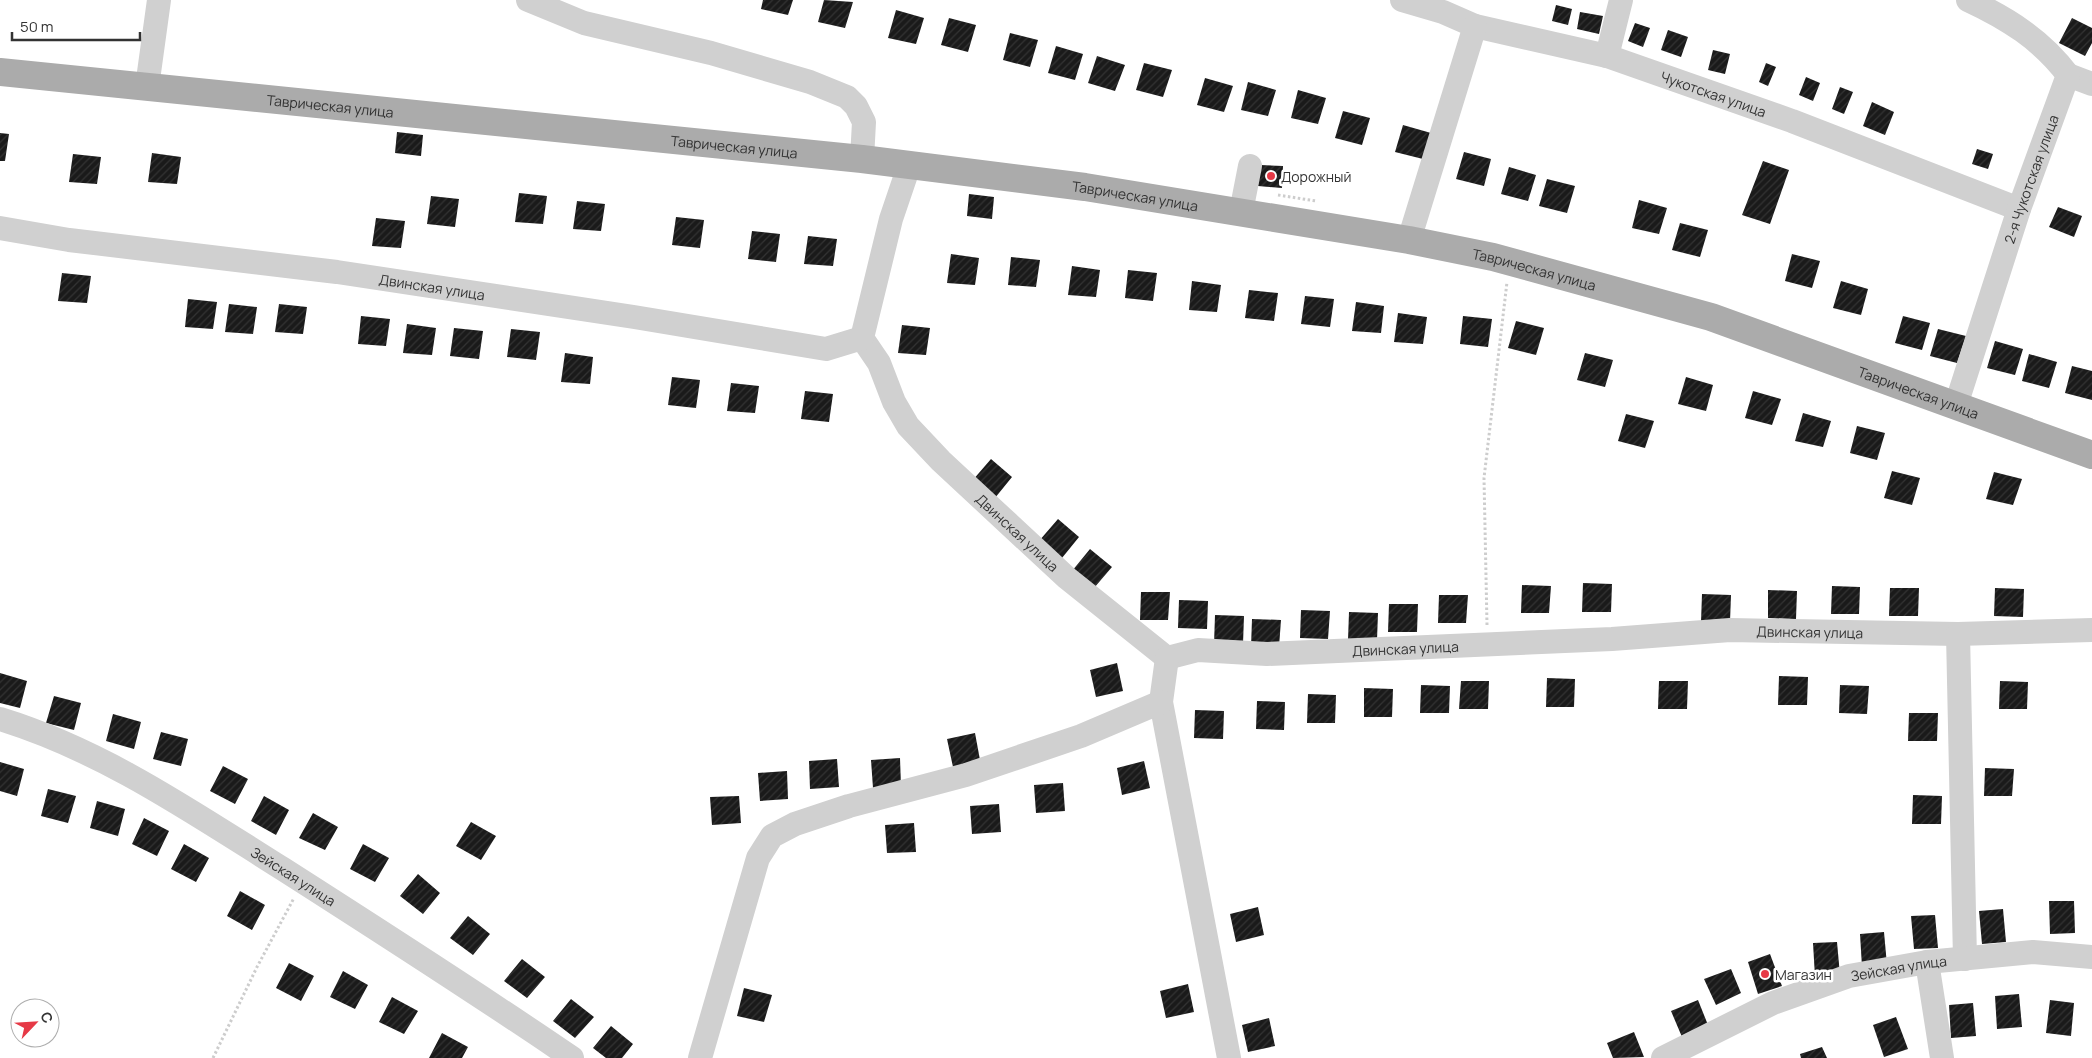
<svg xmlns="http://www.w3.org/2000/svg" width="2092" height="1058" font-family="Manrope,sans-serif">
  <style>
    .building { fill: url(#building-hatch) }
    .lines { fill: none; stroke-linecap: round; stroke-linejoin: round }
    .path { stroke: #cdcdcd; stroke-width: 3; stroke-dasharray: 2.5 2.5; stroke-linecap: butt }
    .minor { stroke: #d0d0d0; stroke-width: 24 }
    .major { stroke: #ababab; stroke-width: 28 }
    .poi-dot { fill: #e63946; stroke: #fff; stroke-width: 2 }
    .labels { text-anchor: middle; dominant-baseline: central; stroke-width: 5; stroke-linejoin: round; paint-order: stroke }
    .street-label { font-size: 14px; fill: #333; stroke: #fff }
    .poi-label { font-size: 14px; fill: #333; stroke: #fff; text-anchor: start }
  </style>
  <defs>
    <pattern id="building-hatch" width="6" height="6" patternUnits="userSpaceOnUse" patternTransform="scale(1.25)"><rect width="6" height="6" fill="#1a1a1a"/><path d="M-1 1l2-2M0 6l6-6M5 7l2-2" fill="none" stroke="#333"/></pattern>
  </defs>
  <rect width="100%" height="100%" fill="#fff"/>
  <path class="building" d="M763,0H793L788,15L761,9Z
    M824,0L853,2L845,28L818,22Z
    M1556,5L1572,9L1568,25L1552,21Z
    M896,10L924,18L916,44L888,38Z
    M1580,12L1603,16L1599,34L1577,29Z
    M949,18L976,25L968,52L941,45Z
    M2072,18L2092,28V43L2085,56L2059,43Z
    M1635,23L1650,28L1643,47L1628,41Z
    M1668,30L1688,37L1681,57L1661,50Z
    M1010,33L1038,40L1030,67L1003,60Z
    M1056,46L1083,54L1075,80L1048,73Z
    M1713,50L1730,54L1725,74L1708,70Z
    M1097,56L1125,65L1115,91L1088,83Z
    M1144,63L1172,70L1163,97L1136,90Z
    M1766,63L1776,67L1768,86L1759,82Z
    M1806,77L1820,83L1813,101L1799,95Z
    M1205,78L1233,86L1224,112L1197,105Z
    M1248,82L1276,90L1268,116L1241,110Z
    M1840,87L1853,92L1844,114L1832,109Z
    M1298,90L1326,98L1318,124L1291,118Z
    M1872,102L1894,112L1885,135L1863,126Z
    M1343,111L1370,118L1362,145L1335,138Z
    M1403,125L1431,133L1423,159L1395,152Z
    M397,132L423,135L421,156L395,153Z
    M0,133L9,134L5,161H0Z
    M1977,149L1993,154L1988,169L1972,164Z
    M1464,152L1491,159L1484,186L1456,179Z
    M152,153L181,157L177,184L148,182Z
    M73,154L101,157L97,184L69,182Z
    M1763,161L1789,170L1770,224L1742,215Z
    M1260,165L1283,166L1282,188L1258,186Z
    M1509,167L1536,175L1528,201L1501,194Z
    M1547,179L1575,186L1567,213L1539,206Z
    M519,193L547,196L543,224L515,222Z
    M969,194L994,197L992,219L967,216Z
    M431,196L459,199L455,227L427,224Z
    M1639,200L1667,208L1659,234L1632,228Z
    M577,201L605,204L601,231L573,229Z
    M2058,207L2082,216L2074,237L2049,227Z
    M676,217L704,220L700,248L672,245Z
    M376,218L405,221L401,248L372,246Z
    M1680,223L1708,230L1700,257L1672,250Z
    M752,231L780,234L776,262L748,259Z
    M808,236L837,239L833,266L804,264Z
    M951,254L979,258L975,285L947,283Z
    M1792,254L1820,261L1812,288L1785,281Z
    M1011,257L1040,260L1036,287L1008,285Z
    M1072,266L1100,270L1096,297L1068,295Z
    M1128,270L1157,273L1153,301L1125,298Z
    M62,273L91,276L87,303L58,301Z
    M1192,281L1221,285L1217,312L1189,310Z
    M1841,281L1868,289L1861,315L1833,308Z
    M1249,290L1278,293L1274,321L1245,318Z
    M1305,296L1334,299L1330,327L1301,324Z
    M188,299L217,302L213,329L185,327Z
    M1356,302L1384,306L1381,333L1352,331Z
    M229,304L257,307L253,334L225,332Z
    M279,304L307,307L303,334L275,332Z
    M1398,313L1427,317L1423,344L1394,342Z
    M361,316L390,319L386,346L358,344Z
    M1463,316L1492,319L1488,347L1460,344Z
    M1903,316L1930,323L1922,350L1895,343Z
    M1516,321L1544,328L1536,355L1508,348Z
    M407,324L436,328L432,355L403,353Z
    M902,325L930,328L926,355L898,353Z
    M454,328L483,331L479,359L450,356Z
    M511,329L540,332L536,360L507,357Z
    M1938,329L1966,336L1957,363L1930,356Z
    M1995,341L2023,349L2015,375L1987,368Z
    M565,353L593,357L590,384L561,382Z
    M1585,353L1613,360L1605,387L1577,380Z
    M2029,354L2057,362L2049,388L2022,381Z
    M2072,366L2092,371V400L2065,393Z
    M672,377L700,380L696,408L668,405Z
    M1686,377L1713,385L1706,411L1678,404Z
    M731,383L759,386L755,413L727,411Z
    M805,391L833,394L829,422L801,419Z
    M1753,391L1781,399L1772,425L1745,418Z
    M1803,413L1831,421L1823,447L1795,441Z
    M1626,414L1654,421L1645,448L1618,441Z
    M1857,426L1885,433L1877,460L1850,453Z
    M991,459L1012,477L995,498L972,481Z
    M1892,471L1920,478L1912,505L1884,498Z
    M1994,472L2022,479L2013,505L1986,499Z
    M1058,519L1079,537L1062,558L1039,541Z
    M1090,549L1112,567L1094,588L1072,571Z
    M1583,583L1612,584L1611,612H1582Z
    M1522,585L1551,586L1549,613H1521Z
    M1832,586L1860,587L1859,614H1831Z
    M1890,588H1919L1918,616H1889Z
    M1995,588L2024,589L2023,617L1994,616Z
    M1768,590L1797,591L1796,619L1768,618Z
    M1141,592H1170L1168,620H1140Z
    M1702,594L1731,595L1730,622H1701Z
    M1439,595H1468L1466,623H1438Z
    M1179,600L1208,601L1207,629L1178,628Z
    M1389,604H1418L1417,632H1388Z
    M1301,610L1330,611L1328,639L1300,638Z
    M1349,612L1378,613L1377,640H1348Z
    M1215,615L1244,616L1243,644H1214Z
    M1252,619L1281,620L1279,647H1251Z
    M1117,663L1123,691L1096,697L1090,670Z
    M0,673L27,681L20,708L0,703Z
    M1779,676L1808,677L1807,705H1778Z
    M1547,678L1575,679L1574,707H1546Z
    M1461,681H1489L1488,709H1459Z
    M1659,681H1688L1687,709H1658Z
    M2000,681L2028,682L2027,709H1999Z
    M1421,685L1450,686L1449,713H1420Z
    M1840,685L1869,686L1867,714L1839,713Z
    M1364,688L1393,689L1392,717H1364Z
    M1308,694L1336,695L1335,723H1307Z
    M54,696L81,703L74,730L46,723Z
    M1257,701L1285,702L1284,730L1256,729Z
    M1195,710L1224,711L1223,739L1194,738Z
    M1909,713H1938L1937,741H1908Z
    M113,714L141,722L134,749L106,741Z
    M161,732L188,739L181,766L153,759Z
    M975,733L980,760L953,767L947,739Z
    M900,758L901,786L873,788L871,760Z
    M837,759L839,787L810,789L809,761Z
    M1144,761L1150,788L1122,795L1117,768Z
    M0,762L24,769L17,796L0,791Z
    M223,766L248,779L235,804L210,791Z
    M1985,768L2014,769L2012,796H1984Z
    M787,771L788,799L760,801L758,773Z
    M1063,783L1065,811L1036,813L1034,785Z
    M48,789L76,796L68,823L41,816Z
    M1913,795L1942,796L1941,824H1912Z
    M264,796L289,810L276,835L251,821Z
    M739,796L741,823L712,825L710,797Z
    M97,801L125,809L118,836L90,828Z
    M999,804L1001,832L972,834L970,806Z
    M313,813L338,827L325,850L299,838Z
    M144,818L169,831L157,856L132,844Z
    M471,822L496,836L481,860L456,846Z
    M914,823L916,852L887,853L885,825Z
    M184,844L209,858L196,882L171,869Z
    M363,844L389,858L375,882L350,869Z
    M418,874L440,893L423,914L400,896Z
    M240,891L265,905L252,930L227,916Z
    M2049,901H2074L2075,933L2050,934Z
    M1258,907L1264,935L1236,942L1230,914Z
    M2003,909L2006,942L1982,944L1979,911Z
    M1935,915L1938,948L1914,949L1911,916Z
    M468,916L490,934L473,955L450,938Z
    M1884,932L1887,965L1862,967L1860,934Z
    M1837,942L1840,975L1815,977L1813,943Z
    M1770,954L1782,986L1758,994L1748,962Z
    M522,959L545,977L527,998L504,981Z
    M289,963L314,976L301,1001L276,988Z
    M1731,969L1741,993L1716,1005L1704,979Z
    M343,971L368,985L355,1009L330,997Z
    M1188,984L1194,1012L1166,1018L1160,991Z
    M744,988L772,995L764,1022L737,1016Z
    M2019,994L2022,1027L1997,1029L1995,996Z
    M392,997L418,1011L404,1034L379,1022Z
    M571,999L594,1017L575,1038L553,1021Z
    M1698,1000L1708,1025L1682,1037L1671,1011Z
    M2050,1000L2074,1003L2071,1036L2046,1033Z
    M1973,1003L1976,1036L1951,1038L1949,1005Z
    M1896,1017L1908,1049L1884,1057L1873,1025Z
    M1269,1018L1275,1046L1248,1052L1242,1025Z
    M611,1026L633,1044L622,1058H606L593,1048Z
    M1634,1032L1644,1057L1613,1058L1607,1043Z
    M442,1033L468,1047L462,1058H429Z
    M1822,1047L1827,1058H1801L1800,1054Z"/>
  <g class="lines">
    <path class="path" d="M1278,195L1316,201
      M1487,625L1484,478L1507,282
      M213,1058L257,967L294,898"/>
    <g class="minor">
      <path d="M528,0L584,23L711,53L810,82L847,97L856,106L864,122L862,159"/>
      <path id="s1" d="M1402,0L1443,12L1475,26L1607,56L1792,121L2019,209"/>
      <path d="M1607,56L1621,0"/>
      <path d="M2068,75L2092,84"/>
      <path d="M147,87L159,0"/>
      <path id="s2" d="M909,166L891,219L862,338L879,363L894,402L908,426L941,461L1067,578L1167,658L1198,650L1267,654L1612,639L1730,630L1958,634L2092,630"/>
      <path d="M1241,212L1250,166"/>
      <path id="s3" d="M0,228L69,240L337,272L634,317L826,349L862,338"/>
      <path d="M1409,240L1475,26"/>
      <path id="s4" d="M1956,405L2019,209L2068,75C2042,40 2007,18 1968,0"/>
      <path d="M1958,634L1965,959"/>
      <path d="M1167,658L1161,702L1229,1058"/>
      <path id="s5" d="M0,719C104,751 192,812 283,869C380,931 477,993 572,1058"/>
      <path d="M1927,962L1942,1058"/>
      <path d="M700,1058L758,858L772,836L795,824L849,806L966,775L1081,736L1161,702"/>
      <path id="s6" d="M1663,1058L1773,1003L1849,976L1927,962L2033,952L2092,957"/>
    </g>
    <path class="major" id="s7" d="M0,72L862,159L1085,187L1409,240L1493,257L1711,317L2092,455"/>
  </g>
  <g class="poi-dot">
    <circle cx="1271" cy="176" r="5"/>
    <circle cx="1765" cy="974" r="5"/>
  </g>
  <g class="labels">
    <g class="street-label">
      <text stroke="none"><textPath href="#s1" startOffset="326">Чукотская улица</textPath></text>
      <text stroke="none"><textPath href="#s7" startOffset="332">Таврическая улица</textPath></text>
      <text stroke="none"><textPath href="#s7" startOffset="738">Таврическая улица</textPath></text>
      <text stroke="none"><textPath href="#s4" startOffset="238">2-я Чукотская улица</textPath></text>
      <text stroke="none"><textPath href="#s7" startOffset="1142">Таврическая улица</textPath></text>
      <text stroke="none"><textPath href="#s7" startOffset="1548">Таврическая улица</textPath></text>
      <text stroke="none"><textPath href="#s3" startOffset="436">Двинская улица</textPath></text>
      <text stroke="none"><textPath href="#s7" startOffset="1952">Таврическая улица</textPath></text>
      <text stroke="none"><textPath href="#s2" startOffset="431">Двинская улица</textPath></text>
      <text stroke="none"><textPath href="#s2" startOffset="1271">Двинская улица</textPath></text>
      <text stroke="none"><textPath href="#s2" startOffset="866">Двинская улица</textPath></text>
      <text stroke="none"><textPath href="#s5" startOffset="334">Зейская улица</textPath></text>
      <text stroke="none"><textPath href="#s6" startOffset="254">Зейская улица</textPath></text>
    </g>
    <g class="poi-label">
      <text x="1281" y="176">Дорожный</text>
      <text x="1775" y="974">Магазин</text>
    </g>
  </g>
  <g transform="translate(35 1023) rotate(65)"><circle r="24" fill="#ffffff" stroke="#adadad"/>
  <path d="M0-4L9 19L0 12L-9 19Z" fill="#e63946"/>
  <text y="-8" font-size="14" font-weight="bold" text-anchor="middle" fill="#333333">С</text>
  </g>
  <path d="M12 32v8h128v-8" fill="none" stroke="#333333" stroke-width="2.5"/>
  <text x="20" y="32" font-size="15" fill="#333333" stroke="#ffffff" stroke-width="4" paint-order="stroke">50 m</text>
</svg>
